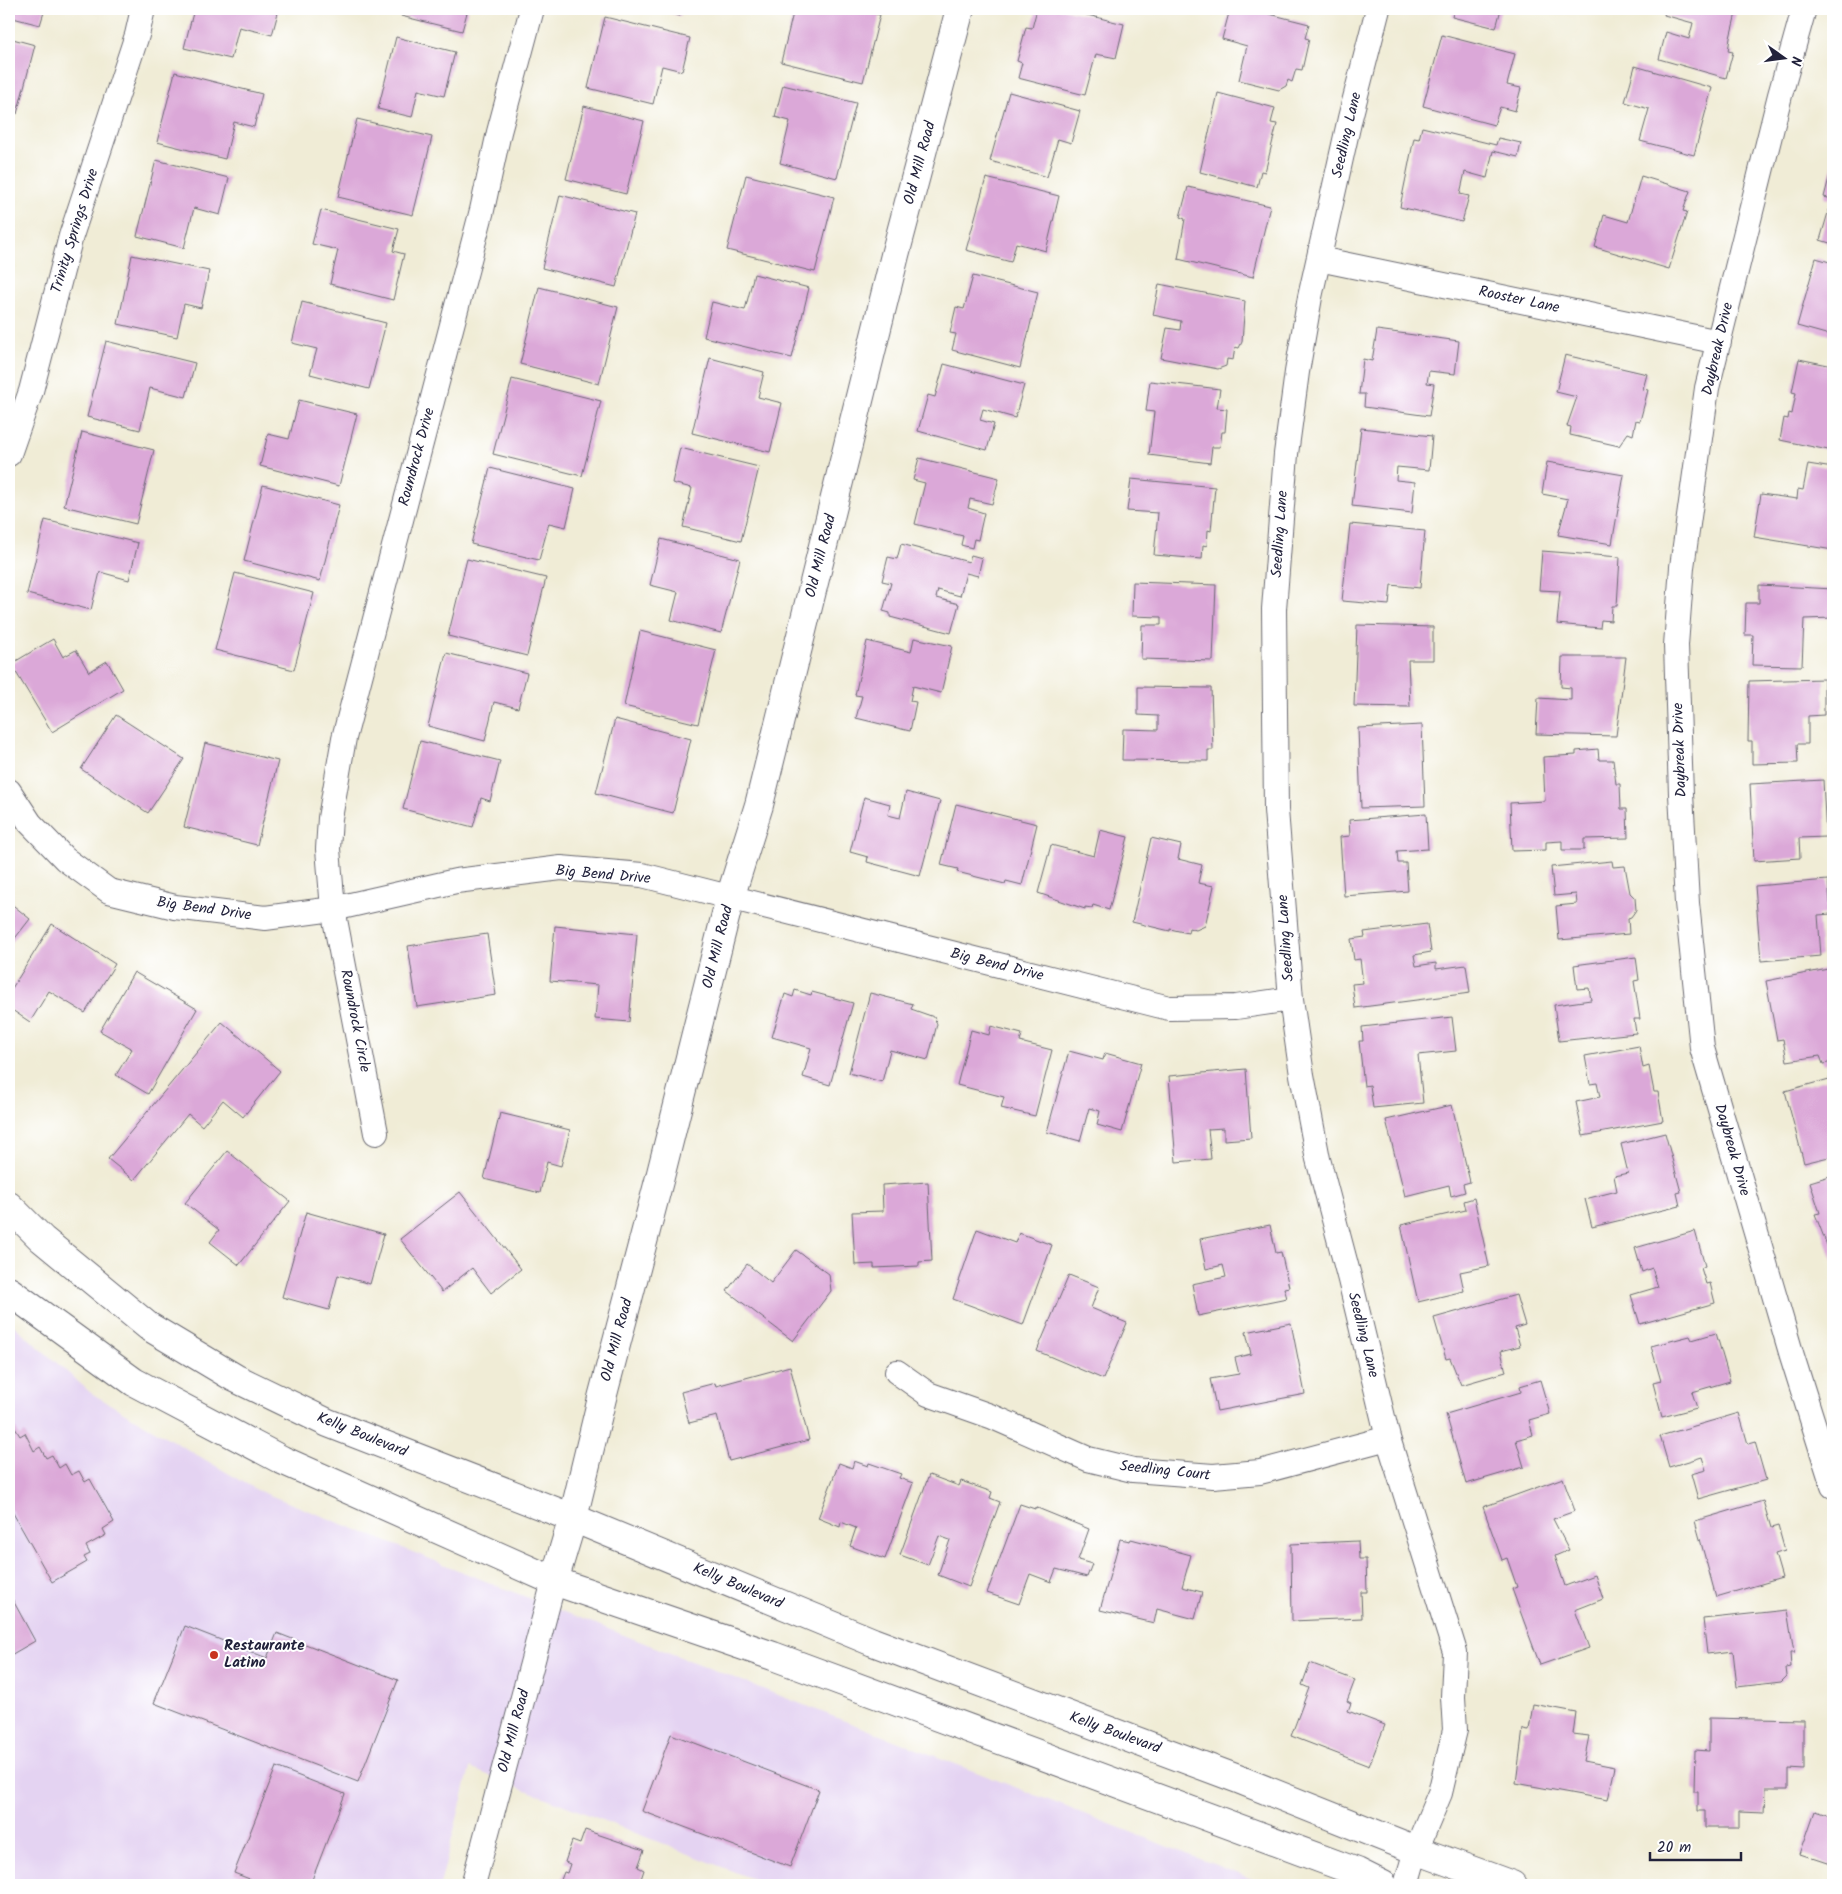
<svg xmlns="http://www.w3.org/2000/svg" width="1842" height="1894" font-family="Kalam,sans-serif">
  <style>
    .built { fill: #e4d3f2 }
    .building { fill: #dba8d8 }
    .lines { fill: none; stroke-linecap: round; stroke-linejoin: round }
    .minor-casing { stroke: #6a6971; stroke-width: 26 }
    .tertiary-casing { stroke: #6a6971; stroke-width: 30 }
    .secondary-casing { stroke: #6a6971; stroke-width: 30 }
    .minor { stroke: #fff; stroke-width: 24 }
    .tertiary { stroke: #fff; stroke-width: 28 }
    .secondary { stroke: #fff; stroke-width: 28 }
    .poi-dot { fill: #c8321e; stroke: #fff; stroke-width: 2 }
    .labels { text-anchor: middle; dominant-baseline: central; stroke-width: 4; stroke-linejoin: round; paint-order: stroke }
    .street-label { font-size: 15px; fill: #22223b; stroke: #fff }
    .poi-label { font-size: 15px; font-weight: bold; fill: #22223b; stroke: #fff; text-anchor: start }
  </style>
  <rect width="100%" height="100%" fill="#fff"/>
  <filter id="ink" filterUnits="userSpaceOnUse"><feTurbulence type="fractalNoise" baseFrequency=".02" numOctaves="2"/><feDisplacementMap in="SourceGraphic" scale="10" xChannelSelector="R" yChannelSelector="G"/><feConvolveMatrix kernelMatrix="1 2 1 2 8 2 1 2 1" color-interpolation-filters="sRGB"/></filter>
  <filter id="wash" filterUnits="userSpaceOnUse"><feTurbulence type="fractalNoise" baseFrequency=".0096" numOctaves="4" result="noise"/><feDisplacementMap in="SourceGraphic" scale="20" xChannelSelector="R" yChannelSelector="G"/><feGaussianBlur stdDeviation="1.12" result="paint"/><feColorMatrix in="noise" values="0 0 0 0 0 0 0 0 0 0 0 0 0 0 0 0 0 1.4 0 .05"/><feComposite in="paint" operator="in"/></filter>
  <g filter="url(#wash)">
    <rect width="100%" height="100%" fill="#f0ecd6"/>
    <path class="built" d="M9,1321L91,1393L257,1490L503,1588L1267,1885H768L470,1768L440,1885H9Z"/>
    <g id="blocks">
      <path class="building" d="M9,9H45L40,25L9,17Z
        M194,9H279L272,35L239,27L231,59L184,48Z
        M402,9H468L462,31L401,16Z
        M655,9H682L680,16Z
        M794,9H855L880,15L863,82L781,62Z
        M1037,9H1063L1124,24L1116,58L1096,54L1085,95L1018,78L1022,63L1017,61L1026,27L1032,28Z
        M1230,9H1250L1309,24L1305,38L1309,39L1302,70L1296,69L1292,82L1288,80L1286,86L1279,90L1239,80L1247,46L1222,39Z
        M1454,9H1501L1496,28L1452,17Z
        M1666,9H1737L1730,38L1728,51L1733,52L1726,78L1659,59L1666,32L1689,39L1693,23L1664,15Z
        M605,17L690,38L682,71L662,66L653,104L588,88Z
        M1442,35L1515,54L1507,85L1521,88L1515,111L1500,107L1494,125L1423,106Z
        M396,37L455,52L444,96L418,90L412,117L378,109Z
        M9,38L35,45L17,114L9,111Z
        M1635,66L1712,88L1694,155L1640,141L1649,109L1625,102Z
        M175,72L262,94L254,127L234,122L225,159L157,142Z
        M783,85L856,103L837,178L780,163L790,121L775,117Z
        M1009,92L1080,111L1071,143L1058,139L1047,177L990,161Z
        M1218,93L1275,108L1271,123L1277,124L1265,172L1261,171L1257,187L1200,172Z
        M584,106L644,121L626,194L566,179Z
        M357,119L432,137L413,215L338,197Z
        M1422,127L1496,145L1498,138L1521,143L1518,157L1493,151L1487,178L1465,172L1460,194L1469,196L1462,222L1400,207L1414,138L1419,139Z
        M156,160L229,178L220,215L194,208L184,248L137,236Z
        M1833,163V244L1820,240L1832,199L1824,197Z
        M746,175L834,197L815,272L727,250Z
        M1641,176L1690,191L1683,211L1687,212L1669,269L1595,247L1604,215L1628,222Z
        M986,178L1059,196L1046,251L1016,243L1011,262L966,250Z
        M1188,187L1270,206L1253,277L1178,259L1185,219L1180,217Z
        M560,195L635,214L616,287L542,268Z
        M321,210L399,229L393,251L404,254L393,300L330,284L338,250L312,244Z
        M132,255L209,271L201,308L184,304L177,337L118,324Z
        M1816,258L1833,263V336L1797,326Z
        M754,274L809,288L792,358L704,337L712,302L745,310Z
        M973,276L1038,292L1020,368L952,350L956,334L950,333L956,307L964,309Z
        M1159,284L1245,301L1242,342L1239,348L1235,347L1233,360L1227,359L1226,366L1218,369L1161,358L1167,328L1180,330L1181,321L1153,315Z
        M539,287L618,307L599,384L520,364Z
        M302,302L386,323L369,389L310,374L317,349L292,343Z
        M1377,330L1459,341L1455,374L1429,371L1427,383L1434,384L1429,416L1364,407L1365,394H1359L1363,359L1372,361Z
        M106,341L195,363L186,397L150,388L140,430L87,417Z
        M1565,355L1647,374L1643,389L1648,390L1640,421L1636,420L1633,435L1628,433L1619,446L1570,435L1571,427L1567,426L1577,397L1556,392Z
        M710,358L764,372L758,397L782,403L770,452L692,433Z
        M1799,359L1833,366V451L1780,440L1784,418L1788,419L1789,413L1792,414L1796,393L1792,392Z
        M944,364L1024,385L1015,418L983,409L980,420L994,424L987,450L918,431L928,395L935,397Z
        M512,379L601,401L582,476L493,454Z
        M1150,381L1220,389L1217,408L1227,409L1225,432H1222L1220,447H1212L1210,463L1149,455L1154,412L1146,411Z
        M299,400L357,414L339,486L260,466L268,434L289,439Z
        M1361,428L1432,436L1429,470L1397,467L1396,480L1415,482L1412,513L1352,506Z
        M82,432L154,450L136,524L64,506Z
        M680,448L759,467L741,541L683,527L692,488L672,483Z
        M919,458L999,478L992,504L970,499L968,508L984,513L978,540L974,539L972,548L961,545L963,536L915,524L925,483L913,480Z
        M1547,462L1624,475L1612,544L1558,535L1568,499L1542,494Z
        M1808,464L1833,468V550L1754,537L1761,494L1797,499L1798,489L1803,490Z
        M490,468L575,489L566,527L549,523L539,560L471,544Z
        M1131,479L1215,487L1211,531L1208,530L1207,546L1203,545L1202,559L1154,555L1158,513L1127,511Z
        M263,485L339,505L320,581L244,561Z
        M45,520L138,543L129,580L100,572L91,610L27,594Z
        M1350,524L1425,531L1420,588L1391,585L1389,605L1342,601Z
        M661,539L740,559L721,633L671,620L678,592L650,585Z
        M901,544L969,562L971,555L982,558L978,576L966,573L960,596L938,590L936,598L959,604L951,633L890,617V613L883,611L891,583L882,581L888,557L897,559Z
        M1542,551L1620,557L1617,606H1612L1611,621L1601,620L1600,628L1557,624L1560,591L1539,590Z
        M467,559L546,578L527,656L448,636Z
        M235,573L314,593L294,670L215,650Z
        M1133,582L1216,585L1213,661L1141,659L1142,625H1161V617L1132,616Z
        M1759,585L1833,589V618L1804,619L1802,666L1752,665L1753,635H1745L1746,603H1759Z
        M1357,625L1433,627V660H1408L1410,707L1354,706Z
        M640,631L716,650L698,724L624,706Z
        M914,638L952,646L941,693L913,686L910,701L916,702L910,731L856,718L862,696L855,695L867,641L911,652Z
        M53,639L63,657L76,650L89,672L107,661L123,689L52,732L11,664Z
        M446,653L527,673L518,708L494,702L485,741L428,726Z
        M1562,657H1626L1616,736L1536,734L1538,698L1571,700V688L1561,687Z
        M1824,679V715L1808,716V744H1797L1798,763L1752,764V741H1748L1749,681Z
        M1138,687L1211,688L1213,750H1208V761L1122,760L1123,729L1158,730V716L1138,715Z
        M116,715L184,759L148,813L81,769Z
        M615,719L691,739L673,813L596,793Z
        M1422,725L1425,806L1361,808L1358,728Z
        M420,741L500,761L490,801L481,798L473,827L403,809Z
        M205,743L278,761L257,845L184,827Z
        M1598,749L1599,760H1613L1616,784H1620L1621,809H1627L1628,838L1584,839V850H1562V841L1546,842V850L1512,851L1510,803L1545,801L1543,757L1576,755V751Z
        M1823,780L1826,837L1799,838L1800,858L1754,861L1750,784Z
        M906,792L940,801L920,876L867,862L868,857L850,852L864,797L890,804L888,815L900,818Z
        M956,804L1037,824L1022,885L1006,881L1005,884L957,872L958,869L941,865Z
        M1426,814L1428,849L1397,851L1398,863H1406L1408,891L1344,896L1340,837L1350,836L1349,820Z
        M1100,830L1128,837L1109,910L1093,905L1092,908L1085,907V909L1038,893L1051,845L1094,856Z
        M1151,838L1181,845L1178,859L1202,865L1198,883L1214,886L1205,926L1196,930L1189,928L1188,933L1170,929V931L1132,922Z
        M1612,861L1613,867L1625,866L1630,893L1635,898L1636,910L1631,917L1628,918L1629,934L1559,940L1556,906L1577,904L1576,894L1554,896L1551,867Z
        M1828,880L1831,914L1818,915L1821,956L1761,961L1755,886Z
        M9,902L30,919L9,946Z
        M52,924L115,964L85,1013L49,991L30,1022L9,1008V993Z
        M1427,924L1431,952L1414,955L1416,966L1436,963V969L1466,965L1470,993L1355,1008L1352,984L1363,983L1360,959L1354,960L1351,939L1365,937L1364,932Z
        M555,926L637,934L629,1022L595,1019L598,985L550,981Z
        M487,934L496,995L417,1007L408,946Z
        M1636,957L1639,980L1634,981L1640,1019H1634L1636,1033L1559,1041L1554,1005L1591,1000L1589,988L1577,989L1574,965Z
        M1833,968V1062L1823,1064L1820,1056L1787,1061L1783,1039L1777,1040L1766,981Z
        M134,972L197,1009L148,1094L116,1075L132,1049L100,1031Z
        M795,990L811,995L812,992L853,1003L830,1085L803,1077L811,1048L772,1037L785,994L793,997Z
        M870,993L913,1004L911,1009L934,1017L937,1024L928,1060L890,1050L882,1082L849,1073Z
        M1452,1017L1456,1051L1418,1055L1423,1103L1373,1108L1370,1085L1364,1086L1359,1041H1363L1362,1027Z
        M222,1022L280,1071L243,1117L223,1100L202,1126L188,1114L134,1180L108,1159Z
        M991,1026L1022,1034L1020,1042L1052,1050L1035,1116L1001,1108L1004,1097L957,1085L971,1030L989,1035Z
        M1639,1046L1643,1068L1649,1066L1654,1092H1658L1663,1121L1583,1136L1576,1102L1600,1097L1597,1083L1590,1084L1585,1056Z
        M1069,1051L1103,1060L1105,1053L1141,1063L1122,1132L1097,1125L1100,1111L1089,1108L1080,1141L1047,1132Z
        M1246,1069L1251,1138L1224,1140V1128L1208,1129L1211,1159L1176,1162L1169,1076Z
        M1833,1078V1156L1804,1163L1785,1091Z
        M1452,1105L1470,1182L1463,1184L1465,1192L1451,1196L1449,1185L1405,1196L1386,1120Z
        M500,1113L570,1130L561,1166L547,1162L540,1193L484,1179Z
        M1665,1133L1681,1192L1677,1193L1680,1206L1592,1227L1585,1199L1617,1191L1614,1176L1628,1173L1621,1144Z
        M227,1151L290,1201L239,1265L210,1242L219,1230L185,1203Z
        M1833,1175V1261L1815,1214L1820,1213L1810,1182Z
        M928,1182L932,1261L919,1262V1266L874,1268V1264L855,1265L852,1212L883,1211L882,1185Z
        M460,1192L521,1269L491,1293L472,1268L442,1292L400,1239Z
        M1474,1198L1489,1266L1460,1272L1464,1291L1418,1302L1401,1225L1466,1210L1464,1201Z
        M306,1212L384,1234L370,1284L338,1275L329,1310L282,1297Z
        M1270,1225L1276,1253L1281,1252L1289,1287L1284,1288L1287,1298L1198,1316L1192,1284L1226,1277L1223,1265L1206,1269L1200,1239Z
        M977,1229L1015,1243L1019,1233L1052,1245L1023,1325L953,1299Z
        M1695,1231L1705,1266L1701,1268L1706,1284L1710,1283L1715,1303L1640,1324L1631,1295L1658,1287L1652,1268L1642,1272L1635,1248Z
        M796,1250L829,1274L831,1291L793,1341L727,1291L747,1264L771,1283Z
        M1069,1275L1099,1287L1091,1308L1127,1323L1103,1379L1037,1351Z
        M1516,1295L1525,1325L1515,1328L1520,1346L1501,1351L1506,1372L1461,1385L1450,1358L1446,1359L1434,1318Z
        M1291,1323L1305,1394L1217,1411L1210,1379L1239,1374L1235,1358L1251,1354L1246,1332Z
        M1716,1333L1730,1381L1692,1392L1697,1408L1662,1417L1653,1383L1661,1381L1651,1346L1690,1336L1692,1340Z
        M790,1366L809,1440L729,1461L717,1416L689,1423L681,1392L715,1383L716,1386Z
        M1540,1380L1550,1414L1529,1420L1533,1435L1516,1440L1524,1467L1466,1484L1446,1414L1521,1392L1520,1386Z
        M1739,1413L1748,1444L1755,1442L1766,1480L1698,1499L1691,1474L1706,1470L1702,1457L1669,1467L1660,1436Z
        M15,1428L20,1436L25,1433L34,1451L40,1447L46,1458L52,1455L59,1468L65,1464L71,1475L79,1471L85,1482L90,1479L114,1522L103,1529L106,1535L86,1546L90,1554L84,1557L87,1562L52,1582L9,1506V1431Z
        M854,1461L868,1466L869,1463L901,1474L899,1478L913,1483L885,1559L850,1546L856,1528L841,1522L840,1527L818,1518L839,1463L852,1468Z
        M929,1475L959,1486L961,1481L992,1492L990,1498L1000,1502L969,1587L938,1575L950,1540L939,1536L928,1565L900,1555Z
        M1563,1478L1575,1511L1553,1519L1569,1550L1555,1556L1565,1586L1595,1575L1603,1599L1575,1610L1589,1648L1540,1665L1512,1589L1517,1587L1507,1558L1502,1560L1483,1507Z
        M1763,1501L1771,1528L1778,1526L1785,1551L1775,1554L1782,1578L1716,1597L1695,1521Z
        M1020,1504L1035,1509V1507L1089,1529L1078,1560L1092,1564L1087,1577L1056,1569L1051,1582L1030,1574L1019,1604L987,1593Z
        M1120,1539L1130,1541L1131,1539L1191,1555L1182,1587L1202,1592L1195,1619L1157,1609L1154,1623L1100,1610Z
        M1358,1541L1359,1559H1366L1367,1592H1361L1362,1618L1292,1621L1291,1544Z
        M9,1593L35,1641L9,1656Z
        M1787,1610L1794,1653H1790L1791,1667L1786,1668L1787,1676L1781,1682L1737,1687L1733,1651L1707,1654L1703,1619Z
        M185,1626L267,1658L277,1633L398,1680L358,1782L154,1703Z
        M1310,1663L1355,1680L1347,1701L1351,1703L1348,1711L1385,1725L1369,1766L1291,1736L1309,1688L1302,1685Z
        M1533,1704L1576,1712L1573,1734L1589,1736L1584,1761L1615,1767L1608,1800L1516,1783L1523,1729L1529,1730Z
        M1709,1718L1803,1720V1770L1788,1769V1789H1766L1765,1813L1739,1812V1828H1705V1811H1698V1791H1694L1695,1750L1709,1751Z
        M671,1734L819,1790L790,1867L642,1811Z
        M276,1767L345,1794L310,1885H265L234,1873Z
        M1815,1811L1833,1817V1865L1800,1854Z
        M585,1830L644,1850L638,1867L644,1870L639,1885H559L564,1872L567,1873L570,1864L565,1862L572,1841L580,1844Z"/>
    </g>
  </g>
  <g filter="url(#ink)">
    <use href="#blocks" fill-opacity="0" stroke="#6a6971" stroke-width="1"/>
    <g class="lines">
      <defs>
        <path id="minor" d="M1378,9L1350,118L1310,297L1297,372L1286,454L1274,609L1276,810L1291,999L1302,1075L1318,1159L1350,1280L1388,1438L1455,1652L1453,1697L1455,1730L1440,1793L1416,1850L1406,1885
          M1804,9L1780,95L1707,388L1682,567L1676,645L1681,794L1687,903L1702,1048L1792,1356L1833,1486
          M1319,259L1719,342
          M9,454L31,391L71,236L137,35L143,9
          M9,791L30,823L65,859L109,891L175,907L265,918L333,909L456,881L561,868L642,875L1169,1008L1236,1007L1291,999
          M376,1133L333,909L328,849L330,818L344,738L482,210L499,132L532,9
          M897,1372L928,1394L993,1417L1088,1459L1133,1470L1213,1476L1260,1472L1388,1438
          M473,1885L554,1581"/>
        <path id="tertiary" d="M554,1581L573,1518L602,1398L660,1177L730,898L759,805L895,255L960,9"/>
        <path id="secondary" d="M9,1206L42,1239L148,1326L235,1378L328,1423L573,1518L873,1642L1238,1779L1416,1850L1512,1885
          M9,1291L134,1382L282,1460L554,1581L773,1656L1357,1872L1383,1885"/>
      </defs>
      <use href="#minor" class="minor-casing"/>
      <use href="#tertiary" class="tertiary-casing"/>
      <use href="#secondary" class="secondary-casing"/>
      <use href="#minor" class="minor"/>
      <use href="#tertiary" class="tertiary"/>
      <use href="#secondary" class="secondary"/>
    </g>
  </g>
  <circle class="poi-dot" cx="214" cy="1655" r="5"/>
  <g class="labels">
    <g class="street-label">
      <text transform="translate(1347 135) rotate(-77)">Seedling Lane</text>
      <text transform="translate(920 163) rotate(-75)">Old Mill Road</text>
      <text transform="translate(75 231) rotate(-73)">Trinity Springs Drive</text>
      <text transform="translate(1519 300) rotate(12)">Rooster Lane</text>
      <text transform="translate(1718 349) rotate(-77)">Daybreak Drive</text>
      <text transform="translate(417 457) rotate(-75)">Roundrock Drive</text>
      <text transform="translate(1280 534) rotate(-86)">Seedling Lane</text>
      <text transform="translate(821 556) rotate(-76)">Old Mill Road</text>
      <text transform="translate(1680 750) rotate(-92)">Daybreak Drive</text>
      <text transform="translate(603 875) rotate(5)">Big Bend Drive</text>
      <text transform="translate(204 909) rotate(8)">Big Bend Drive</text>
      <text transform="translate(1286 938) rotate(-94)">Seedling Lane</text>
      <text transform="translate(718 947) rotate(-76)">Old Mill Road</text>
      <text transform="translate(997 965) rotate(14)">Big Bend Drive</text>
      <text transform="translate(355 1021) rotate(79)">Roundrock Circle</text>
      <text transform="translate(1732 1150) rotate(74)">Daybreak Drive</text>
      <text transform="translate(1363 1335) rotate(76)">Seedling Lane</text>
      <text transform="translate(617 1340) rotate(-75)">Old Mill Road</text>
      <text transform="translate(362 1435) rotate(22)">Kelly Boulevard</text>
      <text transform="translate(1165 1471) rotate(6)">Seedling Court</text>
      <text transform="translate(738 1586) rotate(23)">Kelly Boulevard</text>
      <text transform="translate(514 1731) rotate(-75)">Old Mill Road</text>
      <text transform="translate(1115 1733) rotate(20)">Kelly Boulevard</text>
    </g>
    <g class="poi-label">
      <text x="224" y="1646">Restaurante<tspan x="224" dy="17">Latino</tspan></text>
    </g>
  </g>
  <rect width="1842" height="1894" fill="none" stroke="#fff" stroke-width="30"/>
  <g transform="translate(1784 58) rotate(104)" stroke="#ffffff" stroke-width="4" paint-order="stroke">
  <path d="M0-4L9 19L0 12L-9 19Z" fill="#22223b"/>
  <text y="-8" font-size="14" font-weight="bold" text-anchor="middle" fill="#22223b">N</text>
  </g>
  <path d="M1650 1852v8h91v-8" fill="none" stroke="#22223b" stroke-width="2.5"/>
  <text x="1657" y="1852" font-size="15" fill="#22223b" stroke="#ffffff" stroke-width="4" paint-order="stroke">20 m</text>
</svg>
